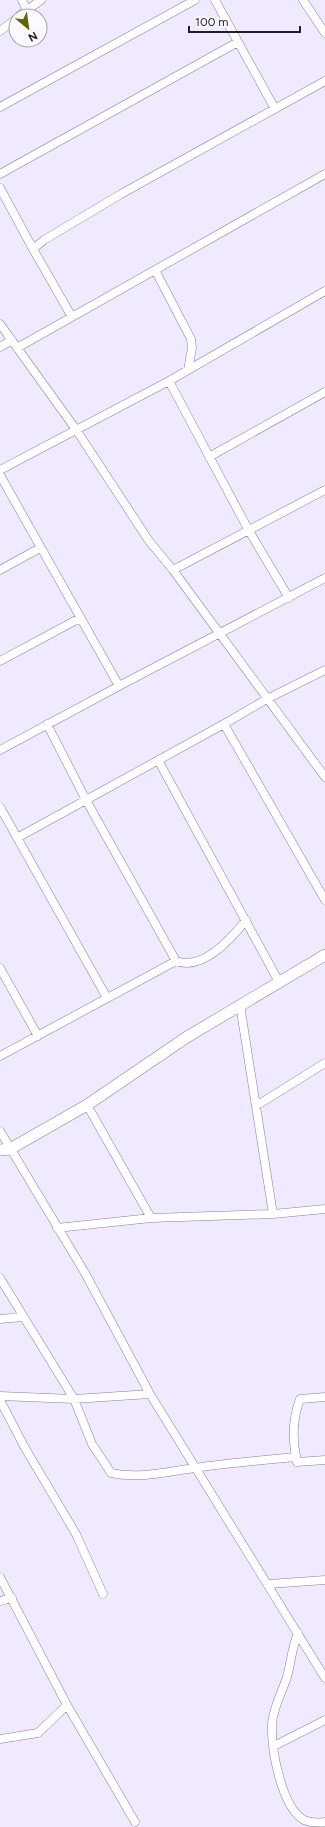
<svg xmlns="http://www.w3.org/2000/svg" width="325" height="1827" font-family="Figtree,sans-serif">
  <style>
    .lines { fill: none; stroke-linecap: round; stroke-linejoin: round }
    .minor-casing { stroke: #868097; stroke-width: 9 }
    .tertiary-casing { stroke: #868097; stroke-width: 12 }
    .minor { stroke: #fff; stroke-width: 8 }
    .tertiary { stroke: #fff; stroke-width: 11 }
  </style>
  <rect width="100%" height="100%" fill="#efeaff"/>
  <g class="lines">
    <defs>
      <path id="minor" d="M22,0L27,10
        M215,0L275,109
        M303,0L325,33
        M19,16L41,0
        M0,31L16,19
        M0,107L195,0
        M0,174L238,42
        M0,188L33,249
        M155,270L191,339L192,348L188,370
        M72,317L33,249L44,240L121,194L325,81
        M0,324L77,431L149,541L173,570L325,777
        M0,347L12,340
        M17,348L325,174
        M169,381L249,531L289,598
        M209,457L325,392
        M0,470L169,381L325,291
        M0,475L119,686
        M0,570L40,548
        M173,570L325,490
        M0,661L80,618
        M47,724L86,800L176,961C203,971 231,939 246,920
        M224,724L325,900
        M0,750L119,686L325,578
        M158,760L279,982
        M0,807L107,998
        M17,838L224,724L267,699L325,670
        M0,968L38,1036
        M240,1005L273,1214
        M0,1056L176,961
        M87,1105L151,1218
        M256,1106L325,1063
        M0,1131L85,1273L150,1394L74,1399L0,1396
        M57,1228L151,1218L273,1214L325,1209
        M0,1278L74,1399L92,1444L111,1473C138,1479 167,1472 194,1468C228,1463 262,1460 296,1457
        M0,1319L23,1317
        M150,1394L325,1678
        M325,1397L300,1399C292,1420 292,1440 297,1462L325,1460
        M0,1400L25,1448L76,1534L103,1594
        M0,1577L67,1705L135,1822
        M269,1584L325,1580
        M0,1601L12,1598
        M298,1633C292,1647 291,1662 287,1677C282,1692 273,1708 272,1724C271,1748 281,1807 304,1820C311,1823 318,1823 325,1822
        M0,1739L38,1733L67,1705
        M274,1746L325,1720"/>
      <path id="tertiary" d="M0,1150L10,1149L87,1105L187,1037L325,955"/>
    </defs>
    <use href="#minor" class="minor-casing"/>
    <use href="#tertiary" class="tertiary-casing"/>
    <use href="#minor" class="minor"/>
    <use href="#tertiary" class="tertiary"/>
  </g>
  <g transform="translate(28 28) rotate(151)"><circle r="19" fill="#fbfaff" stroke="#a3a2a8"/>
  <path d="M0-3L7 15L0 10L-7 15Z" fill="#626400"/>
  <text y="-6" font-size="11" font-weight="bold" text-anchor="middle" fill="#201d26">N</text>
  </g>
  <path d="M189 26v6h111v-6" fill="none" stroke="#201d26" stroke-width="2"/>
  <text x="195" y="26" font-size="12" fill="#201d26" stroke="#fbfaff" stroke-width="3" paint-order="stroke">100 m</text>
</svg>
